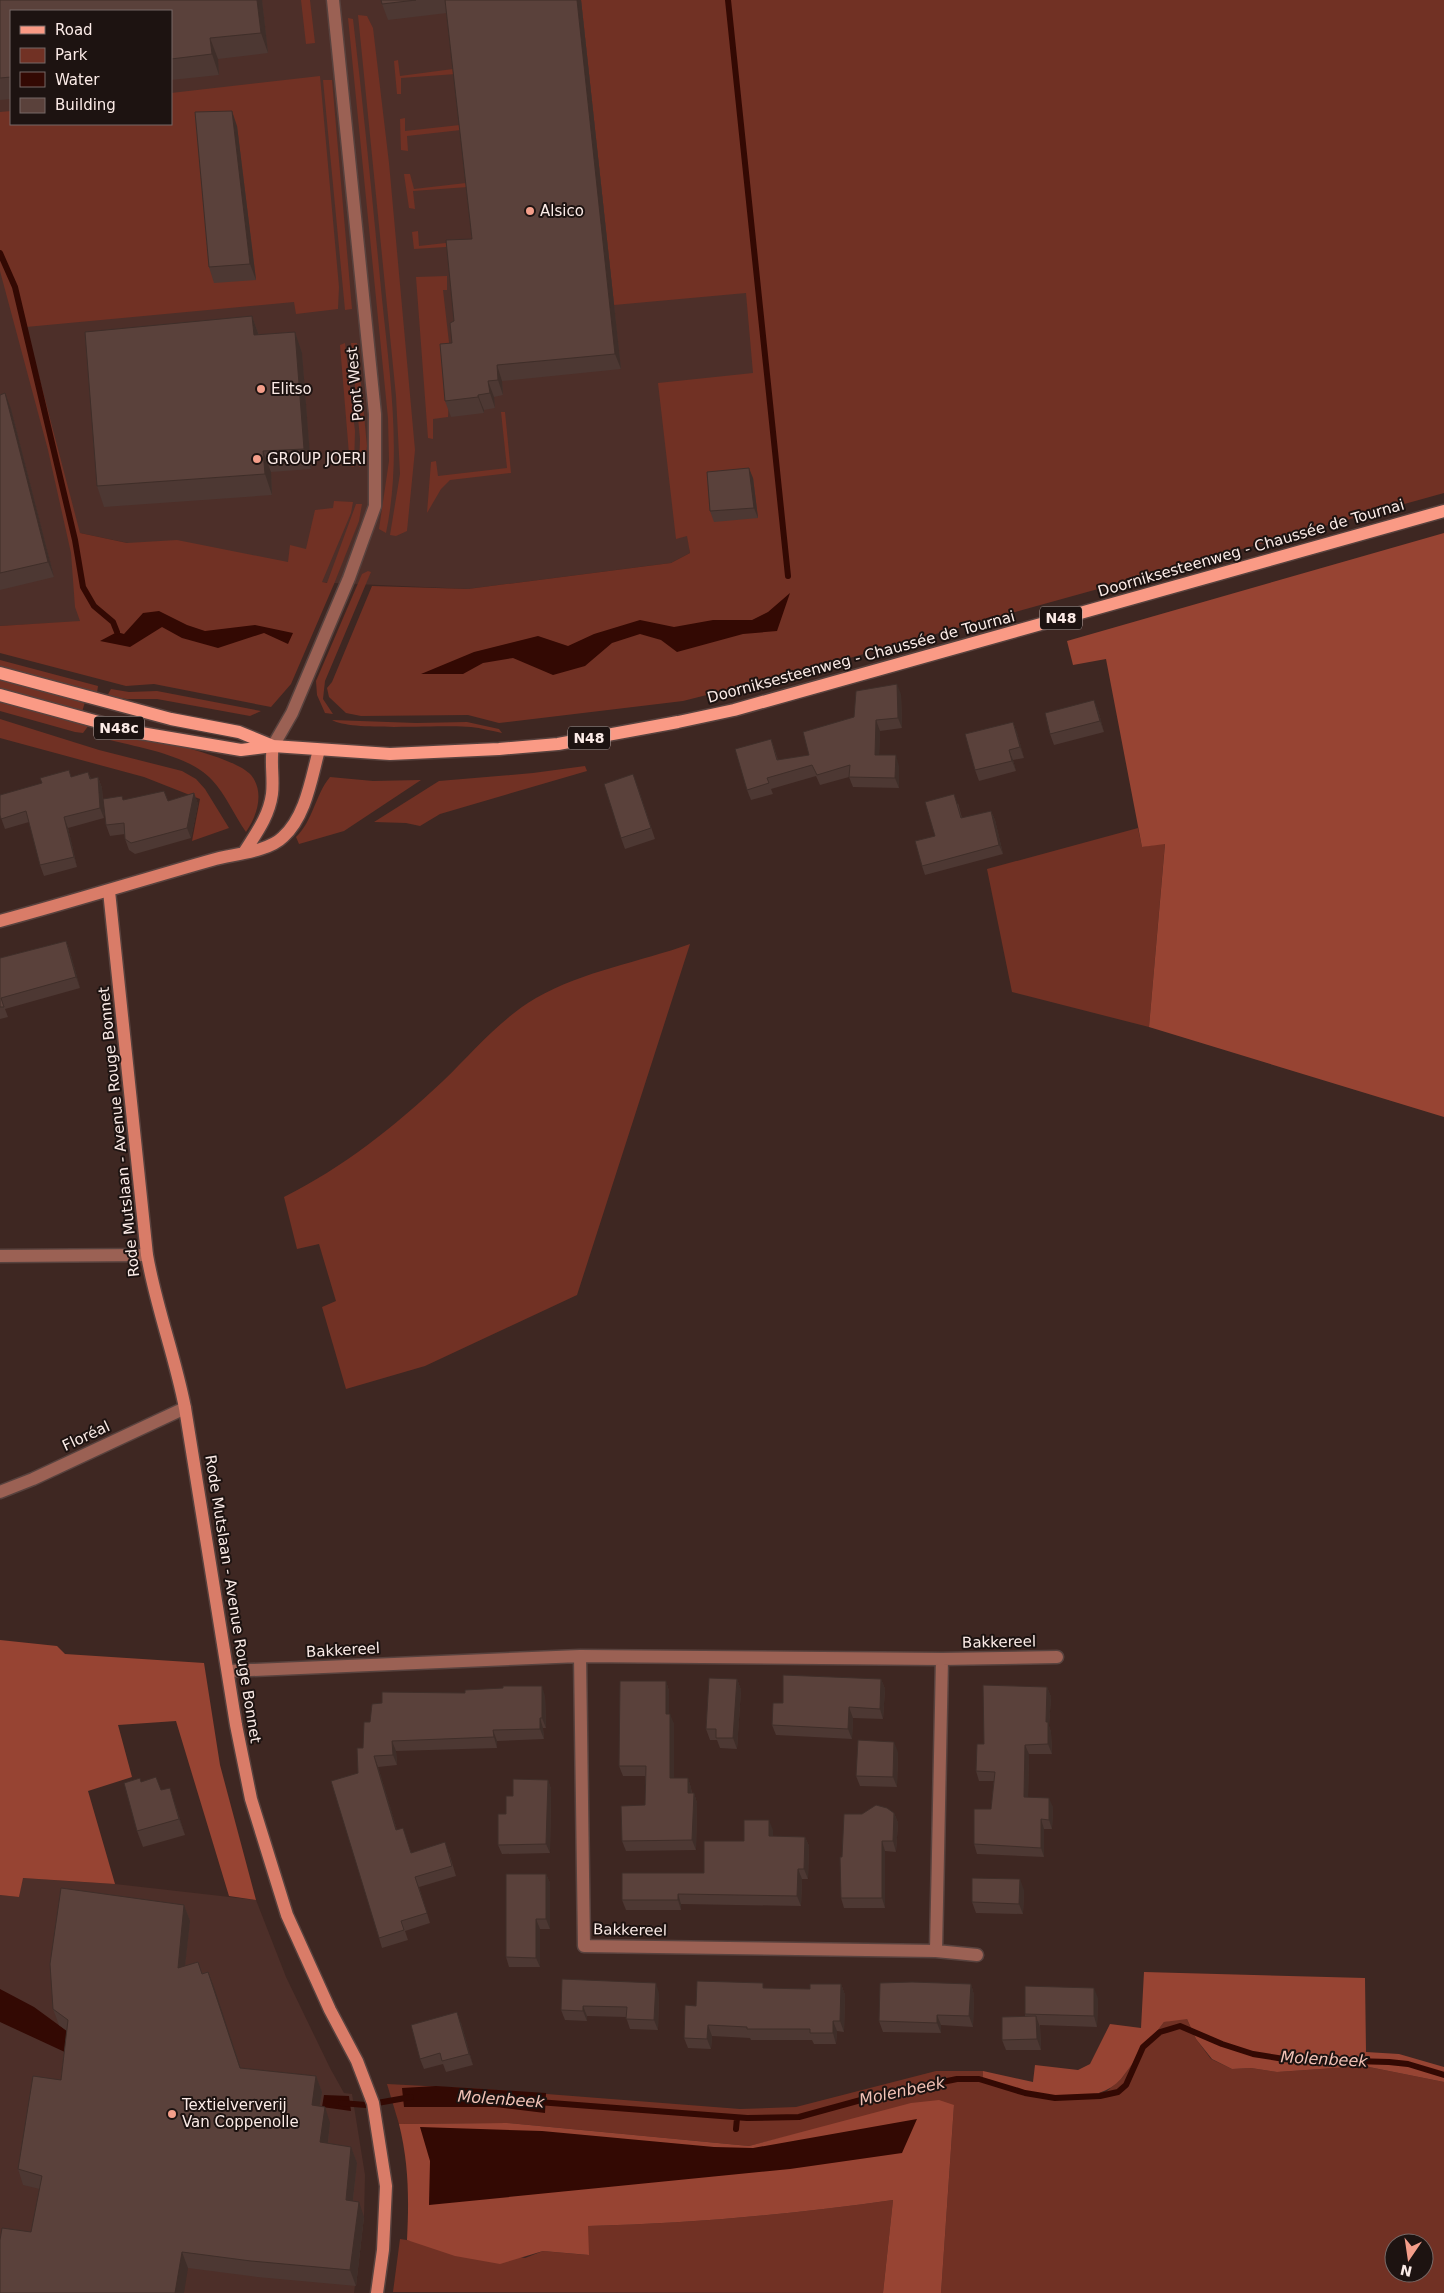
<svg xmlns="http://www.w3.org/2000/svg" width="1444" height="2293" font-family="'DejaVu Sans',sans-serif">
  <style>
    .built { fill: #4d2f29; fill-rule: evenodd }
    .green { fill: #713124; fill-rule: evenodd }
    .forest { fill: #974433 }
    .water { fill: #330903 }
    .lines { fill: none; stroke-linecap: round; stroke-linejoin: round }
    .stream { stroke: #330903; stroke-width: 6 }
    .street-casing { stroke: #58423e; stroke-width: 15 }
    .secondary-casing { stroke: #58423e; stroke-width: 15 }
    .primary-casing { stroke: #58423e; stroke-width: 15 }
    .street { stroke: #9b6154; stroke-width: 12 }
    .secondary { stroke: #d97c68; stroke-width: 12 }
    .primary { stroke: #fa9a85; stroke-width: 12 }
    .wall { fill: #4d3833 }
    .shaded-wall { fill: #3f2e29 }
    .building { fill: #5a413b; stroke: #3f2e29 }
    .poi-dot { fill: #f49e8a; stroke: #1d1311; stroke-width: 2 }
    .labels { text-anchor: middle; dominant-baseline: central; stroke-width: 4; stroke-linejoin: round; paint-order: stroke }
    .shield { fill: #1d1311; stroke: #b8aaa7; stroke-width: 1 }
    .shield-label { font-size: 14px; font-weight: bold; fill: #fbebe7 }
    .poi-label { font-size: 15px; fill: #fbebe7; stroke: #1d1311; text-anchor: start }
    .street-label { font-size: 15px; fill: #fbebe7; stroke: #1d1311 }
    .water-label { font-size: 16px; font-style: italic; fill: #f4c3b7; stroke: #1d1311 }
  </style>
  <rect width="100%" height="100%" fill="#3e2722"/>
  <path class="built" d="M0,0H725L767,382L670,391L690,553L671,563L468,589L312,582L80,533L94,621L0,626ZM11,11H171V124H11Z
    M22,1878L115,1884L256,1900L286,1977L330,2068L344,2093L352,2094L365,2175L364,2217L354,2293H0V1895L19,1897Z"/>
  <path class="green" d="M301,0H310L315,43L306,44Z
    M581,0H1444V493L817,667L683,701L499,723L468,715L361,716L346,713L329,697L327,688L332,682L372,586L468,589L671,563L690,553L687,536L676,539L658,383L753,373L746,293L614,305Z
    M451,12L477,245L414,249L412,232L418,231L419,246L472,240L468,187L413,191L415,209L409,208L404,174H410L414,189L466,183L461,130L407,136L408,151L401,150L400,119L405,118V131L460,125L456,74L401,78V94H397L394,61L398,60L400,76L453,69L447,13Z
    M358,15L367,16L373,28L389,163L415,450L407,531L396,536L390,535L400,474L396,396Z
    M348,18L353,19C364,112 373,206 382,299C390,377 402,456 386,533L379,529L389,461L388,418Z
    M320,76L339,287L338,309L296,314L294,302L26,327L80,533L127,543L177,540L288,562L290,545L306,549L315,510L333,508L334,501L353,502L351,513L322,582L327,583L356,504H362L359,521L334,584L291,684L271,707L154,684L126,686L0,653V626L80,621L75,607L71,553L48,450L0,271V112L11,111V124H171V93Z
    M323,80H332L352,309L345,310Z
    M447,276V290H443L451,360L448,417L433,419V439L428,438L416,277Z
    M345,343L355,431L354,467L350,466L340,345Z
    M351,343H357L367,446L365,464L359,467L360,439Z
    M501,412H505L511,473L450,480L441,489L427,513L431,462L436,461L438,476L507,468Z
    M368,571L371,572L325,681L323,699L333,714L325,713L317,695L316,681L362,574Z
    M0,660L98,686L97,693L0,668Z
    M0,680L85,702L82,712L0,690Z
    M111,689L129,692L157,691L261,711L250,716L157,699H127L107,696Z
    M0,702L89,725L83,733L75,732L0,711Z
    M0,719L99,750L182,771L196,779L205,789L229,828L192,841L200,799L144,777L0,738Z
    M332,720L416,723L467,722L499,729L502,733C492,731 481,728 471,727C443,724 352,732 332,720Z
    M98,728C130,735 231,753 251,775C265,792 257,816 246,832C234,815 226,795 212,780C188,754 135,747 102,738L98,734Z
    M585,766L587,771L440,814L420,826L406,823L374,822L439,781L533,773Z
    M330,777L373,781L421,780L344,831L299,844L296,837C313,821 315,795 330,777Z
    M1138,828L1142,847L1165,843L1149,1027L1012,992L987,869Z
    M690,944L577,1295L425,1366L346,1389L322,1307L336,1301L319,1244L297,1249L284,1197C344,1167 394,1127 443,1081C473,1052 500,1019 536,998C583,971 640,962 690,944Z
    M1177,2019H1187L1196,2039L1211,2059L1232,2069L1251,2068L1277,2072L1364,2066L1444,2082V2293H941L954,2105L817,2129L749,2146L507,2123L399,2124L387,2084L483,2089L740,2109L796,2107L936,2071H983V2081L1082,2096L1106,2092L1121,2079L1164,2022ZM1394,2243H1424V2273H1394Z
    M893,2200L883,2293L393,2292L400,2239L525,2258L543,2251L588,2255V2226C690,2224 792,2214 893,2200Z"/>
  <path class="forest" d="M1444,533V1117L1149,1027L1165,844L1142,847L1106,659L1073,665L1067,641Z
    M0,1640L57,1646L65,1654L204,1663L220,1765L256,1900L229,1896L176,1721L118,1725L132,1777L88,1791L115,1884L23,1878L19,1897L0,1895Z
    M1144,1972L1365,1978L1366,2052L1399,2054L1444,2067V2082L1364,2066L1277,2072L1251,2068L1232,2069L1212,2059L1196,2039L1187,2019L1164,2022L1121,2079C1092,2112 1020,2091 983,2081V2071L1033,2082L1035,2065L1078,2070L1090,2064L1110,2024L1141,2028Z
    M939,2100L954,2105L941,2293H883L893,2200C792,2214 690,2224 588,2226L589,2255L543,2251L500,2264L455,2256L407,2240C409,2200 409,2164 399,2124L507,2123L749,2146L911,2103Z"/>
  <path class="water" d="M790,593L777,631L743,634L677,652L661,640L640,634L612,643L585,666L553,675L513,658L483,663L463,674H421L474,652L538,636L568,646L594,634L640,620L674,627L713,620H752L768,612Z
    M159,611L187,625L205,631L255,625L293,633L288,644L264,633L218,648L182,638L162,627L130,647L100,641L117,632L124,634L143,613Z
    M0,1989L34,2007L116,2067L95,2066L0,2022Z
    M436,2086L546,2093L545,2113L495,2107H404L402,2088Z
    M324,2095L349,2096L351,2111L322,2107Z
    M917,2119L902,2153L790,2169L429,2205L430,2161L420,2127L542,2131L714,2147L753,2148Z"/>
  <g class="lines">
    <path class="stream" d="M728,0L788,576
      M0,253L15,287L75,540L83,587L94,606L113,622L117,632
      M538,2102L747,2118L799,2117L879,2095L957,2079H979L1025,2093L1055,2098L1100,2096L1118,2092L1126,2085L1143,2047L1160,2032L1180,2026L1222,2044L1253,2054L1284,2059L1389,2062L1408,2064L1444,2075
      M341,2103L366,2105L411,2097
      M736,2129L737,2118"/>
    <defs>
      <path id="street" d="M273,746L292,713L349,578L375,506V414L333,0
        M0,1256L147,1255
        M0,1492L33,1479L185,1408
        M580,1656L584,1946L936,1951L977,1955
        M228,1671L580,1656L942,1659L1057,1657
        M936,1951L942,1659"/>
      <path id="secondary" d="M245,851C257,832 269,816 272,794C274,778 270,762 273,746
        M109,891L147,1255C156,1307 175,1356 185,1408L236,1725L251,1799L287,1915L330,2010L357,2061L373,2103L386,2186L383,2250L377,2293
        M0,921C71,902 141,880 212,860C233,854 268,852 283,837C306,816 311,779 319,750"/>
      <path id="primary" d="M0,673L171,719L239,732L273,746L390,754L499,749L558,744L678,722L734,710L1444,511
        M0,695L135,732L241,750L273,746"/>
    </defs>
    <use href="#street" class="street-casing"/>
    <use href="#secondary" class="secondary-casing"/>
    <use href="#primary" class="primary-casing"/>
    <use href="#street" class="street"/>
    <use href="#secondary" class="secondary"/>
    <use href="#primary" class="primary"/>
  </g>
  <path class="wall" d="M0,0H262L268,53L218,59L219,75L171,80V11H11V99L0,100Z
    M381,0H581L621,369L502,381L503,395L494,397L495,408L484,410V413L451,417L445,401L454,321L472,239L447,13L388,20L382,4Z
    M237,126L256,280L214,283L209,267Z
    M252,316L259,335L295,332L302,353L311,469L271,472L272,495L104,507L97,486Z
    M0,395L11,409L54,577L0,590Z
    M753,478L758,518L714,522L710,511Z
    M901,694L902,728L880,731L879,755L899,766V788L853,787L849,777L820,785L816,776L771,789L773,794L751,800L747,790L771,739L778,760L809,755Z
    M1098,710L1104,732L1054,745L1050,734Z
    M1013,722L1017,733L1024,758L1013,760L1016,771L979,781L975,770Z
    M69,770L71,777L88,772L91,779L98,777L102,788L104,818L68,828L77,867L44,876L40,865L29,822L5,829L0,815L42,783Z
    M637,785L655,839L625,849L621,838Z
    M194,793L198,804L191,838L135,854L129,850L125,839V834L110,836L106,825L123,800L168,801Z
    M958,803L962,818L991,811L995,820L1003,854L925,875L922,866L935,836Z
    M66,941L70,952L80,988L5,1009L8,1017L0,1019V958Z
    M737,1679L741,1690L737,1749L720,1748L717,1740H710L706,1729Z
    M881,1679L885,1689L883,1719L853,1718L852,1739L776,1735L772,1725L783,1703Z
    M666,1681L669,1691V1714L674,1724V1778H688L691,1788L692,1793H694L697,1803L696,1850L626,1851L622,1841L645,1805V1776H623L619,1766Z
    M1047,1687L1051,1697L1049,1726L1051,1732L1052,1754H1029L1028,1797L1053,1807L1052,1829H1044V1857L977,1854L974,1844L991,1809L994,1781H979L976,1771L984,1744Z
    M545,1696L546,1728H543L544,1739L497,1741V1748L396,1751L397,1765L378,1767L397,1830L412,1853H449L456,1876L419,1887L430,1923L405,1931L408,1940L382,1948L379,1938L358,1773L363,1748L370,1722Z
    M898,1752L897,1787L860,1786L856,1776Z
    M548,1780L551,1789L550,1853L502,1854L498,1845L506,1814L513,1796Z
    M141,1782L161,1790L175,1804L185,1835L143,1847L137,1831Z
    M894,1813L898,1823L896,1852L885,1851V1908H844L841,1898L842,1857L862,1814Z
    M773,1830V1836L805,1837L809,1846L808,1879H802L801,1906L681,1904V1910H626L622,1900L704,1873L744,1841Z
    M546,1874L550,1883V1929H540V1967H509L506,1957Z
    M1024,1890L1023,1914L976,1913L972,1902Z
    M184,1905L190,1921L185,1966L202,1973L208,1972L241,2068L316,2076L322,2092L320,2106L330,2123L328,2144L351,2147L357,2163L353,2201L364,2217L356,2286L257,2277L188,2268L31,2232L40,2189L23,2185L18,2169L61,2080L67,2031L59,2025L53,2009Z
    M841,1984L845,1995L844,2032L837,2031L836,2044H814L812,2040H751L750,2038L712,2036L711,2049L688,2048L684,2038L696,2006L765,1988L810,1989Z
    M971,1984L974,1995L973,2027L941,2025V2033L883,2032L879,2021Z
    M659,1993L658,2030L630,2029L626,2017L587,2016V2021L565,2020L561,2010Z
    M1098,1998L1097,2027L1040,2025L1041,2050H1006L1002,2040L1025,2016V2014Z
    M461,2023L473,2065L446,2072L443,2064L424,2069L420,2059Z"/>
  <path class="shaded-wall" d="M257,0H262L268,53L261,33Z
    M577,0H581L621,369L615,354Z
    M210,38L218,59L219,75L212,54Z
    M232,111L237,126L256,280L250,264Z
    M252,316L259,336L254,335Z
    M295,332L302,353L311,469L304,449Z
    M497,365L502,381L503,395L498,380Z
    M488,381L494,397L495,408L490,393Z
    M5,393L11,409L54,577L48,562Z
    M478,395L484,410V413L478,397Z
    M263,451L271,472L272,495L265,474Z
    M749,468L753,478L758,518L754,508Z
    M897,684L901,694L902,728L898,718Z
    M1094,700L1098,710L1104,732L1100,721Z
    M876,720L880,731L879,765L875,755Z
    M1013,722L1017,733L1024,758L1020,747Z
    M1009,750L1013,760L1016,771L1012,761Z
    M896,755L899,766V788L895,778Z
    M98,777L102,788L104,818L100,808Z
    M194,793L198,804L191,838L187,828Z
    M991,811L995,820L1003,854L999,845Z
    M64,817L68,828L77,867L74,857Z
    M66,941L70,952L80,988L76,977Z
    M737,1679L741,1690L737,1749L733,1738Z
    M881,1679L885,1689L883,1719L880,1709Z
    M666,1681L669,1691V1723L666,1714Z
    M542,1686L545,1696L546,1728L542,1718Z
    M1047,1687L1051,1697L1049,1726L1051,1732L1052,1754L1048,1744L1046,1722Z
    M849,1707L853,1718L852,1739L848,1729Z
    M670,1714L674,1724V1788L670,1778Z
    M540,1718L543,1728L544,1739L540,1729Z
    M493,1730L497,1741V1748L494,1737Z
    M392,1741L396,1751L397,1765L393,1755Z
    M894,1742L898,1752L897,1787L893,1777Z
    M1025,1745L1029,1754L1028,1807L1024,1797Z
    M374,1756L378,1767L400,1840L396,1830Z
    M688,1778L691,1788L692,1803L688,1793Z
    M548,1780L551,1789L550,1853L546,1844Z
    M170,1788L175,1804L185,1835L179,1819Z
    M694,1793L697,1803L696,1850L692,1840Z
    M1049,1798L1053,1807L1052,1829L1049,1820Z
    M894,1813L898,1823L896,1852L893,1841Z
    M1041,1819L1044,1829V1857L1041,1848Z
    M769,1820L773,1830V1845L769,1836Z
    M805,1837L809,1846L808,1879L804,1869Z
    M882,1841L885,1851V1908L882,1898Z
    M798,1869L802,1879L801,1906L797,1896Z
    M546,1874L550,1883V1929L546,1919Z
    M1020,1879L1024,1890L1023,1914L1019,1904Z
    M678,1894L681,1904V1910L678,1900Z
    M184,1905L190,1921L183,1984L178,1968Z
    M536,1919L540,1929V1967L536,1958Z
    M208,1972L214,1987L246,2084L240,2068Z
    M656,1983L659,1993L658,2030L654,2020Z
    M841,1984L845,1995L844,2032L840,2021Z
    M971,1984L974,1995L973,2027L969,2016Z
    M1094,1988L1098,1998L1097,2027L1094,2016Z
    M583,2006L587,2016V2021L583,2011Z
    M457,2012L461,2023L473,2065L469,2054Z
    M937,2015L941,2025V2033L937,2023Z
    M1036,2016L1040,2027L1041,2050L1037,2039Z
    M833,2021L837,2031L836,2044L833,2033Z
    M708,2025L712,2036L711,2049L707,2039Z
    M316,2076L322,2092L317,2121L312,2105Z
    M325,2107L330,2123L326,2158L320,2142Z
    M351,2147L357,2163L351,2216L346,2200Z
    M359,2202L364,2217L356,2286L350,2270Z
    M182,2252L188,2268L184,2293H175Z"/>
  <path class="building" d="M0,0H257L261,33L210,38L212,54L171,59V11H11V77L0,78Z
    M381,0H416L382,4Z
    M445,0H577L615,354L497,365L498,380L488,381L490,393L478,395V397L445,401L440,344L452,343L450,323L454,321L446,240L472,239Z
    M232,111L250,264L209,267L195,112Z
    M252,316L254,335L295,332L304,449L263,451L265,474L97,486L85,332Z
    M5,393L48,562L0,573V395Z
    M749,468L754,508L710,511L707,472Z
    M897,684L898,718L876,720L875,755H896L895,778L849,777L850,765L817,775L812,765L767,778L769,783L747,790L735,749L771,739L777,760L809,755L803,732L854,717L856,691Z
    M1094,700L1100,721L1050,734L1045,713Z
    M1013,722L1020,747L1009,750L1012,761L975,770L965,734Z
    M69,770L71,777L88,772L90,779L98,777L100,808L64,817L74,857L40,865L26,811L1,819L0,815V795L42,783L40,778Z
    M633,774L651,828L621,838L604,784Z
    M164,791L168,801L194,793L187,828L131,843L125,839L124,823L106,825L103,799L122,796L123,800Z
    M954,794L961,818L991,811L999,845L922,866L915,841L935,836L925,802Z
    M66,941L76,977L1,998L4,1007H0V958Z
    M783,1675L881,1679L880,1709L849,1707L848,1729L772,1725L773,1703H783Z
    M709,1678L737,1679L733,1738H716V1729H706Z
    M620,1681H666V1714H670V1778H688V1793H694L692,1840L622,1841L621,1806L645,1805L646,1766H619Z
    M983,1685L1047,1687L1046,1722H1048V1744L1025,1745L1024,1797L1049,1798V1820L1041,1819V1848L974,1844V1809H991L995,1772L976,1771L977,1744H984Z
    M503,1686H542V1718H540V1729L493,1730L494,1737L392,1741L393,1755L374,1756L396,1830L403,1828L411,1853L445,1842L452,1866L415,1877L427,1913L401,1921L404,1930L379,1938L331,1781L358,1773L357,1748H363L364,1722H370L372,1704L382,1703V1692L465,1693V1690L503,1688Z
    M858,1740L894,1742L893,1777L856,1776Z
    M156,1777L161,1790L170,1788L179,1819L137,1831L124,1783L140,1778L141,1782Z
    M513,1779L548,1780L546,1844L498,1845V1814H506V1796H513Z
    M876,1805L887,1808L894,1813L893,1841H882V1898H841L840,1857H842L844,1814H862Z
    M744,1820H769V1836L805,1837L804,1869H798L797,1896L678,1894V1900H622V1873H704V1841H744Z
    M506,1874H546V1919H536V1958L506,1957Z
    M972,1878L1020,1879L1019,1904L972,1902Z
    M61,1888L184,1905L178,1968L198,1962L202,1974L208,1972L240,2068L316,2076L312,2105L325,2107L320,2142L351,2147L346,2200L359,2202L350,2270L251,2261L182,2252L175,2293H0V2240L2,2228L31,2232L42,2176L18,2169L33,2076L61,2080L68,2020L53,2009L50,1964Z
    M562,1979L656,1983L654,2020L626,2019L627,2007L583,2006V2011L561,2010Z
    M697,1981L763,1983V1988L810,1989V1984H841L840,2021H833V2033H810V2029H747V2027L708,2025L707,2039L684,2038L685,2005L696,2006Z
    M912,1982L971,1984L969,2016L937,2015V2023L879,2021L880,1983Z
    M1025,1986L1094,1988V2016L1025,2014Z
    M457,2012L469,2054L442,2061L440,2053L420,2059L411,2025Z
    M1036,2016L1037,2039L1002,2040V2017Z"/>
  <g class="poi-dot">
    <circle cx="530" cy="211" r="5"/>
    <circle cx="261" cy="389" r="5"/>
    <circle cx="257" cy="459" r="5"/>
    <circle cx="172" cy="2114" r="5"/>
  </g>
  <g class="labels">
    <g class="shield">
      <rect x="1040" y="606.5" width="42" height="23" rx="4"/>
      <rect x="94" y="716.5" width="50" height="23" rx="4"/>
      <rect x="568" y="726.5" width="42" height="23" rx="4"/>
    </g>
    <g class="shield-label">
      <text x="1061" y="618">N48</text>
      <text x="119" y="728">N48c</text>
      <text x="589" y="738">N48</text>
    </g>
    <g class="poi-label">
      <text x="540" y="211">Alsico</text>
      <text x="271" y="389">Elitso</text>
      <text x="267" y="459">GROUP JOERI</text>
      <text x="182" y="2105">Textielververij<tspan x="182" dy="17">Van Coppenolle</tspan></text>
    </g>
    <g class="street-label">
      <text transform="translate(355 384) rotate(-95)">Pont West</text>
      <text transform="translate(1251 548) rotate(-16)">Doorniksesteenweg - Chaussée de Tournai</text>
      <text transform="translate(861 657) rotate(-15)">Doorniksesteenweg - Chaussée de Tournai</text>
      <text transform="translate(119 1132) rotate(-96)">Rode Mutslaan - Avenue Rouge Bonnet</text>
      <text transform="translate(86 1436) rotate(-25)">Floréal</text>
      <text transform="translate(233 1599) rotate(81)">Rode Mutslaan - Avenue Rouge Bonnet</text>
      <text transform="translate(999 1642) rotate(-1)">Bakkereel</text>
      <text transform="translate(343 1650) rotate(-3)">Bakkereel</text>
      <text transform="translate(630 1930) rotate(1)">Bakkereel</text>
    </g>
    <g class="water-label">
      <text transform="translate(1324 2059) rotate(3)">Molenbeek</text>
      <text transform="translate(902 2091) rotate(-12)">Molenbeek</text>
      <text transform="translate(501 2099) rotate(4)">Molenbeek</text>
    </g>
  </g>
  <rect x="10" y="10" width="162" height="115" fill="#1d1311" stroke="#766967"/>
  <rect x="20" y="26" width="25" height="8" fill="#fa9a85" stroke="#766967"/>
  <text x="55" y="35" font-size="15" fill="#fbebe7">Road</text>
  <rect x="20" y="48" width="25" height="15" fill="#713124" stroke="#766967"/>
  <text x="55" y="60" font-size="15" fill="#fbebe7">Park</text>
  <rect x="20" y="72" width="25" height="15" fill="#330903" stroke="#766967"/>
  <text x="55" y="85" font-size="15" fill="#fbebe7">Water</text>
  <rect x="20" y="98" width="25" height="15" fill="#5a413b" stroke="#766967"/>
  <text x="55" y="110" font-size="15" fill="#fbebe7">Building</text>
  <g transform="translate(1409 2258) rotate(193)"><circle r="24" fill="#1d1311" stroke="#766967"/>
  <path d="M0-4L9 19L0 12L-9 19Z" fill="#f49e8a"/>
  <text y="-8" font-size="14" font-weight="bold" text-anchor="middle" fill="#fbebe7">N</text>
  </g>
</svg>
